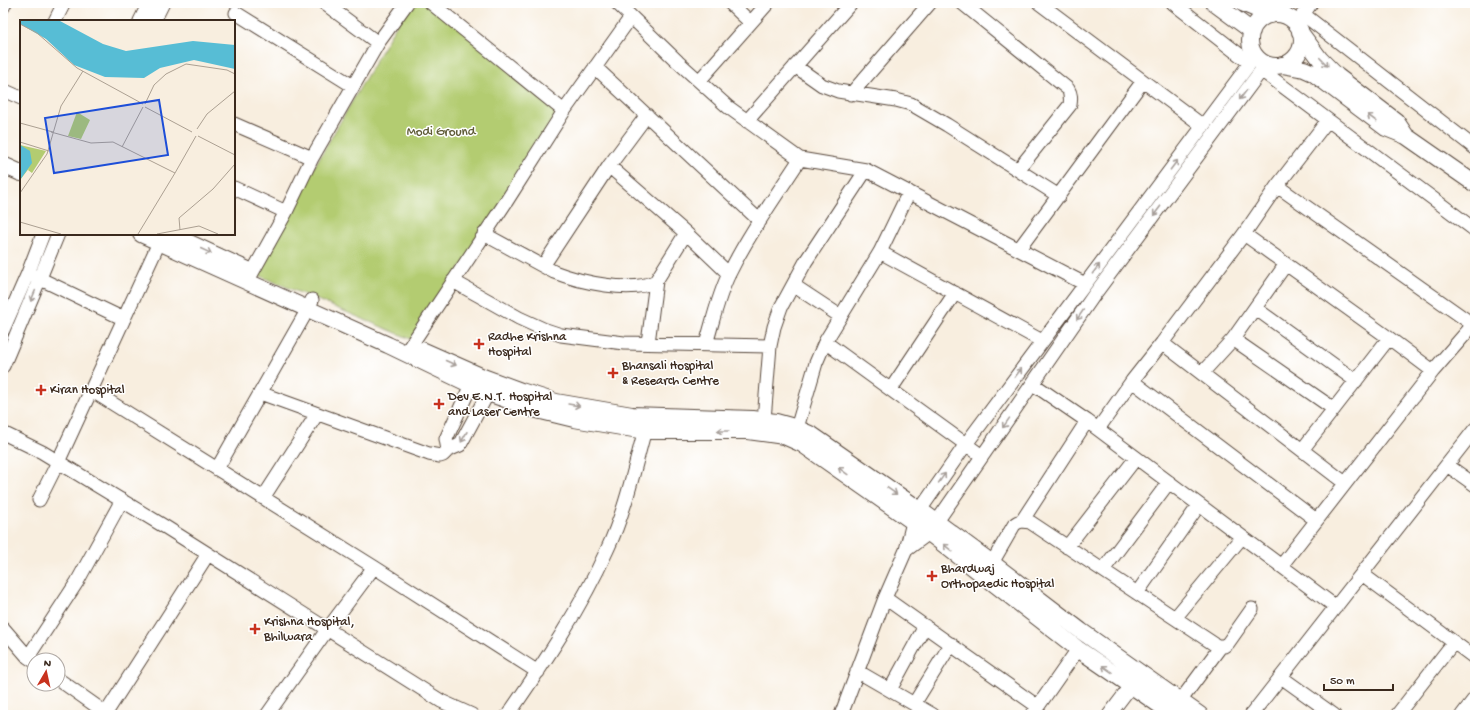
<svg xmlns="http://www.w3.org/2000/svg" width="1478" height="718" font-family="'Gochi Hand',sans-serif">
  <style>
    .green { fill: #b3cc71; stroke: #777b48 }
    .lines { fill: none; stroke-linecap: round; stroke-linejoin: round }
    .minor-casing { stroke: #57473b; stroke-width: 15 }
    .major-casing { stroke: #57473b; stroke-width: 18 }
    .minor { stroke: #fff; stroke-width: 13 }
    .major { stroke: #fff; stroke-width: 16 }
    .oneway { stroke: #a79f9a }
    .poi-dot { fill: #c8321e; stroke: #fff; stroke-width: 1.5 }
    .labels { text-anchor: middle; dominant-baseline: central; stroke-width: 3; stroke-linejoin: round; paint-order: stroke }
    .park-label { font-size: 13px; fill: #5f5b37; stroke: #fff }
    .poi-label { font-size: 13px; fill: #3b2a1e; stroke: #fff; text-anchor: start }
    .inset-road { fill: none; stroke: #aca092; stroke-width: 1 }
    .view { fill: #1d4ed8; fill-opacity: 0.15; stroke: #1d4ed8; stroke-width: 2 }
    .inset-edge { fill: none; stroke: #3b2a1e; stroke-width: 2 }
  </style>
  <rect width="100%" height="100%" fill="#fff"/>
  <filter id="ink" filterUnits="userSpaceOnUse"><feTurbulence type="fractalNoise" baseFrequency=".025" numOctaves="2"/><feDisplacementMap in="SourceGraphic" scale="8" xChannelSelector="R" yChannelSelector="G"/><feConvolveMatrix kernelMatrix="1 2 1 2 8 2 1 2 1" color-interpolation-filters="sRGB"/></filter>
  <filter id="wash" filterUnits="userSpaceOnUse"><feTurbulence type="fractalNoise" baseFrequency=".012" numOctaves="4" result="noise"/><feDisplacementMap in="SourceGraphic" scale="16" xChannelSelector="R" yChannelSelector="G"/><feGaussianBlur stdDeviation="0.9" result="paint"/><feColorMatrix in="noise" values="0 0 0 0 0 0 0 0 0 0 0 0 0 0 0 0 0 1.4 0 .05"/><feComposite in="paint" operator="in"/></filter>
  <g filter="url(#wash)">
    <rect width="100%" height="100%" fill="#f8eedf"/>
    <path class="green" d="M409,3H431L564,111L413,340L253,273Z"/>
  </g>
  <g filter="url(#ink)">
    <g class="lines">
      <defs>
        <path id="minor" d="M324,3L378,43
          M431,3L564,111
          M617,3L678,62L728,107L800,159L866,170L1085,284
          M730,3L750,22
          M962,3L1068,89C1071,94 1071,98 1070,105L1018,170
          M1039,3L1203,126
          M1173,3L1250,63
          M1272,3L1285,13
          M3,7L5,3
          M236,13L353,86
          M1303,14L1475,148
          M55,21L64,3
          M140,21L149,3
          M154,21L163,3
          M1296,25L1311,3
          M795,66L822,85L838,91L896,100L911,104L947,125L1059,196
          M595,67L760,221
          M1261,70L1475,230
          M699,81L768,3
          M3,90L21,98
          M851,94L930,3
          M747,121L851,3
          M234,124L312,158
          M609,166L686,233L729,274
          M1277,186L1475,326
          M234,188L286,212
          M484,234L554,272C580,282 632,294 656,281L686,233
          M1244,234L1389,338L1433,371
          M1019,249L1143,81
          M880,252L1042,341
          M543,266L609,166L647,115
          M28,273L124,319
          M453,281L519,318L543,329L561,335L624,343L770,346
          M247,282L286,212L312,158L378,43L407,3
          M793,285L840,316
          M1255,308L1356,381
          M3,330L28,273L43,234
          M1233,339L1334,409
          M825,342L982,456
          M648,343L656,281
          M1162,343L1345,483
          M706,344C713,321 718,296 729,274C748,235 776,196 800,159
          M405,354L506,202L564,111L631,17
          M3,366L40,278L58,234
          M1202,373L1233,339L1286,264
          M1132,381L1316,520
          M1033,384L1087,421L1336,607
          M891,389L955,293
          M91,390L374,567L538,672
          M260,393L429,454L440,456L443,455L448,450L460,445L488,393
          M764,420L770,346L774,327L781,307L806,261L866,170
          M797,428L816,363L825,342L880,252L909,192
          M1098,429L1132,381L1162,343L1244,234L1277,186L1328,120
          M3,433L42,452L167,528L441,701L472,715
          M448,450L446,439L471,385
          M1302,450L1389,338
          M1447,465L1475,485
          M217,469L308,309L312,300
          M263,498L317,414
          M39,500L58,462L163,234
          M1022,521L1087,421
          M1067,547L1136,458
          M906,550L929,533L1094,295L1266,64
          M992,563L1014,525C1019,520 1024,521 1030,522L1217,646H1224L1228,643L1252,609
          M1281,566L1433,371L1473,325
          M1103,570L1169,482
          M1362,574L1475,658
          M1137,593L1199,505
          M885,598L1037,706
          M1175,618L1242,537
          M3,628L28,657L34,661
          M28,657L77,582L122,500
          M857,671L933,715
          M1281,677L1334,715
          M58,679L106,713L208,554
          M890,690L925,626
          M1181,700L1221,646
          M914,704L951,644
          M267,715L327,630L374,567
          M508,715C544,663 581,608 607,550C626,510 635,465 647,422
          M841,715L885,598L906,550L913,522L920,510L966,444L1250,63L1254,54
          M1032,715L1078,649
          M1109,715L1131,686
          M1251,715L1475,429
          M1397,715L1454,642
          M1462,715L1475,698"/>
        <path id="major" d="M1214,3L1252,31
          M1242,3L1270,15
          M1250 40a26 26 0 1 1 52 0a26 26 0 1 1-52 0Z
          M1300,32L1320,59L1337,76L1396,121L1406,136
          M1282,65L1304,69L1313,73L1386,128L1406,136L1475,184
          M3,165L21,173
          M141,234L388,345L488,393L533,409L574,419L645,431H748L784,436L802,444L929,533L1078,649L1174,715
          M170,234L250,271
          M422,350L483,377L521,391L556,402L632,415L753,419L776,422L794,427L812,435L920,510L992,563L1081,631L1200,715"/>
      </defs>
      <use href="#minor" class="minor-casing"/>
      <use href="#major" class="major-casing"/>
      <use href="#minor" class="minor"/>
      <use href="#major" class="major"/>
    </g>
    <defs><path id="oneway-shaft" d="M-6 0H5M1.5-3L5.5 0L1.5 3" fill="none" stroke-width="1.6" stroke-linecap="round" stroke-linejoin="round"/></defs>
    <g class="oneway">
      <use href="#oneway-shaft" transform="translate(1324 62) rotate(46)"/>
      <use href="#oneway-shaft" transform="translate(1243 95) rotate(127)"/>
      <use href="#oneway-shaft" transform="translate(1372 118) rotate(-143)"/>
      <use href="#oneway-shaft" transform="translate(1174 165) rotate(-53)"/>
      <use href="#oneway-shaft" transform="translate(1157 211) rotate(127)"/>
      <use href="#oneway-shaft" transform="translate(206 251) rotate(25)"/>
      <use href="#oneway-shaft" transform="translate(1096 269) rotate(-53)"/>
      <use href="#oneway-shaft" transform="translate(33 296) rotate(113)"/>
      <use href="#oneway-shaft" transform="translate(1080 315) rotate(124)"/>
      <use href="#oneway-shaft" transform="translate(451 363) rotate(24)"/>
      <use href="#oneway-shaft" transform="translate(1018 373) rotate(-53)"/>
      <use href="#oneway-shaft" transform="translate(574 405) rotate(10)"/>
      <use href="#oneway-shaft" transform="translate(1006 423) rotate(125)"/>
      <use href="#oneway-shaft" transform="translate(723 431) rotate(180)"/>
      <use href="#oneway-shaft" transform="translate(464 437) rotate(119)"/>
      <use href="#oneway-shaft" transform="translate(843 471) rotate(-144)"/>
      <use href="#oneway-shaft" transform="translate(942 478) rotate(-55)"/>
      <use href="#oneway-shaft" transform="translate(892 491) rotate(35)"/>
      <use href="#oneway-shaft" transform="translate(948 548) rotate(-142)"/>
      <use href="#oneway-shaft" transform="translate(1107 669) rotate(-145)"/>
    </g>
  </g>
  <g class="poi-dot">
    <path d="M477 338h4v4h4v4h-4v4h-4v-4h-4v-4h4z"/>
    <path d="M611 367h4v4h4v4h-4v4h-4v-4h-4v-4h4z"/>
    <path d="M39 384h4v4h4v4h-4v4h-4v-4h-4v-4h4z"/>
    <path d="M437 398h4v4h4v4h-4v4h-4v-4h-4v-4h4z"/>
    <path d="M930 570h4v4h4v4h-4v4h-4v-4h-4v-4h4z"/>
    <path d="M253 623h4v4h4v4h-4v4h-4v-4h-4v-4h4z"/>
  </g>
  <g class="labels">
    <g class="park-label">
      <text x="441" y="132">Modi Ground</text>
    </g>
    <g class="poi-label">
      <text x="488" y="337">Radhe Krishna<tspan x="488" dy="15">Hospital</tspan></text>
      <text x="622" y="366">Bhansali Hospital<tspan x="622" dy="15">&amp; Research Centre</tspan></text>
      <text x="50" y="390">Kiran Hospital</text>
      <text x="448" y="397">Dev E.N.T. Hospital<tspan x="448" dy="15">and Laser Centre</tspan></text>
      <text x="941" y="569">Bhardwaj<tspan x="941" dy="15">Orthopaedic Hospital</tspan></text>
      <text x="264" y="622">Krishna Hospital,<tspan x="264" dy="15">Bhilwara</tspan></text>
    </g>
  </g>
  <g transform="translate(20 20)">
    <rect width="215" height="215" fill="#f8eedf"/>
    <path d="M57,92L70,100L61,119L48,116ZM0,125L26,131L12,153L8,150L10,147L0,160Z" fill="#b3cc71"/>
    <path d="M0,1H40L83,24L106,31L173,21L215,25V49L174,40L140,48L124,58L85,57L54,45L26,19L0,4ZM0,125L10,131L12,143L0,160Z" fill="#57bdd5"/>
    <path class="inset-road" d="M0,4L17,13L57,48L123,84M125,84L134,65L146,54L166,44L207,50L215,54M125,87L172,112M0,103L33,112M177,109L187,94L215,71M31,112L71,123L93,122L155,153L118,214M178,116L215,135M0,122L29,131M102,127L123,87M155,153L176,116M0,173L27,134L41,86L63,51M0,202L41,214M160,210L159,198L193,169L215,144M137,214L179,206L198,214"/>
    <path class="view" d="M139,80L148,135L34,153L25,98Z"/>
    <rect width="215" height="215" class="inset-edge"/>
  </g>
  <rect width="1478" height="718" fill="none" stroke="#fff" stroke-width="16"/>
  <g transform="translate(46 672) rotate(9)"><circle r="19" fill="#ffffff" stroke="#b1aaa5"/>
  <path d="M0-3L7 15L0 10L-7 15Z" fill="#c8321e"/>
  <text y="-6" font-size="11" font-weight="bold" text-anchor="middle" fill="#3b2a1e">N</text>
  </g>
  <path d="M1324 684v6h69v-6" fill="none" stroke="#3b2a1e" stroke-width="2"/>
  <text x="1330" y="684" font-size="12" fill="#3b2a1e" stroke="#ffffff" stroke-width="3" paint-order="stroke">50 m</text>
</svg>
